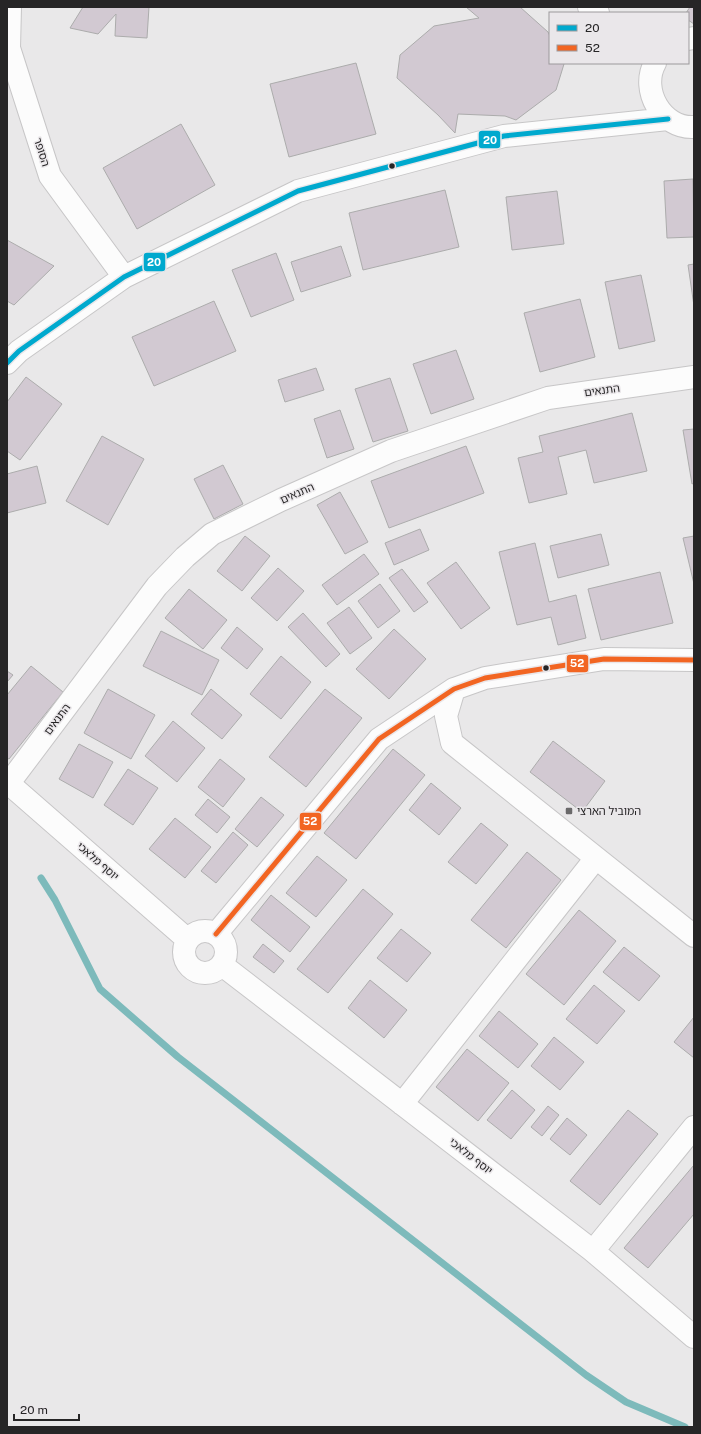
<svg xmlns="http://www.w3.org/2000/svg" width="701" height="1434" font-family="'Public Sans','Noto Sans Hebrew',sans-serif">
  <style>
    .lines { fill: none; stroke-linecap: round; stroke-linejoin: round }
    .stream { stroke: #7dbabb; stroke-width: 7 }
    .building { fill: #d2c9d2; stroke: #acacac }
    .street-casing { stroke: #c7c6c7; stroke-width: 24 }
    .street { stroke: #fcfcfc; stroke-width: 22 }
    .bus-1-casing { stroke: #eae7ea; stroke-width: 8 }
    .bus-2-casing { stroke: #eae7ea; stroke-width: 8 }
    .bus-1 { stroke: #00a9ce; stroke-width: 5 }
    .bus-2 { stroke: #f26522; stroke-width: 5 }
    .bus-dot { fill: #262526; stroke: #eae7ea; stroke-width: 1.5 }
    .poi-dot { fill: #6a696a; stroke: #eae7ea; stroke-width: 1.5 }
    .labels { text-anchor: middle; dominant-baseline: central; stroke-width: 3; stroke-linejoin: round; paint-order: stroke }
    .street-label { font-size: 11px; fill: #262526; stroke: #eae7ea }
    .poi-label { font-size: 11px; fill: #262526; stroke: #eae7ea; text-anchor: start }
    .line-badge { stroke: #eae7ea; stroke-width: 1.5 }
    .badge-label { font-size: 11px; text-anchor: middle; font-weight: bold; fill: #fff }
  </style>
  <rect width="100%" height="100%" fill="#e9e8e9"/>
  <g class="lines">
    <path class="stream" d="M41,878L55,900L100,989L178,1057L586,1375L626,1402L685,1427"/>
  </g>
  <path class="building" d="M83,7H149L147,38L115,36L116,14L98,34L70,28Z
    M466,7H520L548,32L550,36V63H563L564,64L556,90L516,120L505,116L458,114L455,133L438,115L397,78L400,55L434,26L479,18Z
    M690,7H694V24L688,20V13H686Z
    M356,63L376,134L289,157L270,84Z
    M181,124L215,185L137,229L103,168Z
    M693,179L694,237L667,238L664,181Z
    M445,190L459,247L363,270L349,213Z
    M557,191L564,244L512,250L506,197Z
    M7,240L54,266L14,305L7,301Z
    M341,246L351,276L301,292L291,262Z
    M276,253L294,300L251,317L232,270Z
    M694,264V306L688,265Z
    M641,275L655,341L619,349L605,282Z
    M580,299L595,357L540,372L524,313Z
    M214,301L236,351L154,386L132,337Z
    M456,350L474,399L431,414L413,364Z
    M316,368L324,390L285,402L278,380Z
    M26,377L62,404L20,460L7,451V402Z
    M390,378L408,431L373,442L355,389Z
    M340,410L354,449L327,458L314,419Z
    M632,413L647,471L594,483L586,450L558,457L567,494L529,503L518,458L543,452L539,436Z
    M694,429V483L692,484L683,430Z
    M102,436L144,459L108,525L66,501Z
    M466,446L484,493L389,528L371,481Z
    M223,465L243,504L214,519L194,479Z
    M37,466L46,503L7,513V474Z
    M340,492L368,542L345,554L317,505Z
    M420,529L429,550L394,565L385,543Z
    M601,534L609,565L558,578L550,546Z
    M245,536L270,556L242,591L217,571Z
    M694,536V584L683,538Z
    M535,543L549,602L576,595L586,638L558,645L551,617L517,625L499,552Z
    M364,554L379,574L337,605L322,585Z
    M456,562L490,608L461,629L427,583Z
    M278,568L304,591L277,621L251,598Z
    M402,569L428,602L414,612L389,578Z
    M660,572L673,623L601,640L588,589Z
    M380,584L400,611L378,628L358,601Z
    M189,589L227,620L203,649L165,618Z
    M349,607L372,638L350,654L327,623Z
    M303,613L340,654L326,667L288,627Z
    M237,627L263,649L247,669L221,648Z
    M394,629L426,659L389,699L356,669Z
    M161,631L219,660L202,695L143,666Z
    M281,656L311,682L281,719L250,694Z
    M31,666L63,692L9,759L7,758V695Z
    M7,671L13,675L7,682Z
    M108,689L155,715L131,759L84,733Z
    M211,689L242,715L222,739L191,714Z
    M325,689L362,718L306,787L269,757Z
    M173,721L205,748L177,782L145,756Z
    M553,741L605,781L582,812L530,772Z
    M79,744L113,762L93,798L59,779Z
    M393,749L425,775L356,859L324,833Z
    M220,759L245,779L223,807L198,787Z
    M128,769L158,788L133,825L104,805Z
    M431,783L461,808L439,835L409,810Z
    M261,797L284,815L257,847L235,829Z
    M208,799L230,817L217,833L195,815Z
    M175,818L211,847L185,878L149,849Z
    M481,823L508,845L476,884L448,862Z
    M233,832L248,845L216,883L201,871Z
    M527,852L561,880L506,948L471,920Z
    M317,856L347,880L316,917L286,893Z
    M363,889L393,914L328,993L297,969Z
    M271,895L310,927L290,952L251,920Z
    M579,910L616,941L564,1005L526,974Z
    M401,929L431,953L407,982L377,958Z
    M263,944L284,961L274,973L253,957Z
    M624,947L660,976L639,1001L603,972Z
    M370,980L407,1010L384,1038L348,1008Z
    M594,985L625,1011L597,1044L566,1019Z
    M499,1011L538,1044L518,1068L479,1036Z
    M694,1017V1058L674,1042Z
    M554,1037L584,1062L560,1090L531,1066Z
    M467,1049L509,1083L478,1121L436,1087Z
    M512,1090L535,1110L511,1139L487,1120Z
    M548,1106L559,1115L542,1136L531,1127Z
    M628,1110L658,1134L600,1205L570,1181Z
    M567,1118L587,1135L570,1155L550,1139Z
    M694,1165V1214L648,1268L624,1248Z"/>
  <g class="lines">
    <defs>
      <path id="street" d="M10,7L9,48L50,176L124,277
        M589,7L598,13
        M688,39L694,38
        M655,63C640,90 662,129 694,127
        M7,363L19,351L124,277L298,191L504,136L668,119
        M454,689L446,716L452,743L694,936
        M7,782L188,940
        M9,783L157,586L185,557L212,534L281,500L391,451L548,398L694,377
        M184 952a21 21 0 1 1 42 0a21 21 0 1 1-42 0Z
        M216,934L379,739L454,689L485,678L604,659L694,660
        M222,965L593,1251L694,1337
        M402,1104L596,858
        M593,1251L694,1127"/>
    </defs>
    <use href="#street" class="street-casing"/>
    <use href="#street" class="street"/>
    <defs>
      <path id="bus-1" d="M7,363L19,351L124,277L298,191L504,136L668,119"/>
      <path id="bus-2" d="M216,934L379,739L454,689L485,678L604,659L694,660"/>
    </defs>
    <use href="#bus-1" class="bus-1-casing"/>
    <use href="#bus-2" class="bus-2-casing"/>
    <use href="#bus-1" class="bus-1"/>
    <use href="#bus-2" class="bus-2"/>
  </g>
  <g class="bus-dot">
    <circle cx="392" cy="166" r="3.5"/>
    <circle cx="546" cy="668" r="3.5"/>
  </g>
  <rect class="poi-dot" x="565" y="807" width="8" height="8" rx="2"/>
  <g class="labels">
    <g class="street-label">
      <text transform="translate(42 152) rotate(72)">הסופר</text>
      <text transform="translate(602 390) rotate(-8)">התנאים</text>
      <text transform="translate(297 493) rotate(-24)">התנאים</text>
      <text transform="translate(57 719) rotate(-53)">התנאים</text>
      <text transform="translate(98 861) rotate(41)">יוסף מלאכי</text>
      <text transform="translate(471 1156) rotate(38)">יוסף מלאכי</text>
    </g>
    <g class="poi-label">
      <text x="577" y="811">המוביל הארצי</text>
    </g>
  </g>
  <g class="line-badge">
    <rect x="478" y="130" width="23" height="19" rx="4" fill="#00a9ce"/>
    <rect x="143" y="252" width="23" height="20" rx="4" fill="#00a9ce"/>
    <rect x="566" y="654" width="23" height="19" rx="4" fill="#f26522"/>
    <rect x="299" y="812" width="23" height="19" rx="4" fill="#f26522"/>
  </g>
  <g class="badge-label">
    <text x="490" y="144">20</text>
    <text x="154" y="266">20</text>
    <text x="577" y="667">52</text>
    <text x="310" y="825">52</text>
  </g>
  <rect width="701" height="1434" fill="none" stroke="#262526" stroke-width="16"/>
  <rect x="549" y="12" width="140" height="52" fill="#eae7ea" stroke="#9c999c"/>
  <rect x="557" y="25" width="20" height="6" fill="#00a9ce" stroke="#9c999c"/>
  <text x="585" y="32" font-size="12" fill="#262526">20</text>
  <rect x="557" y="45" width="20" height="6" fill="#f26522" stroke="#9c999c"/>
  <text x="585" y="52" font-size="12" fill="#262526">52</text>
  <path d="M14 1414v6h65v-6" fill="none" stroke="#262526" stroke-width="2"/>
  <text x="20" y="1414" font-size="12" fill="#262526" stroke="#eae7ea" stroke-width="3" paint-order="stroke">20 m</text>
</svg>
